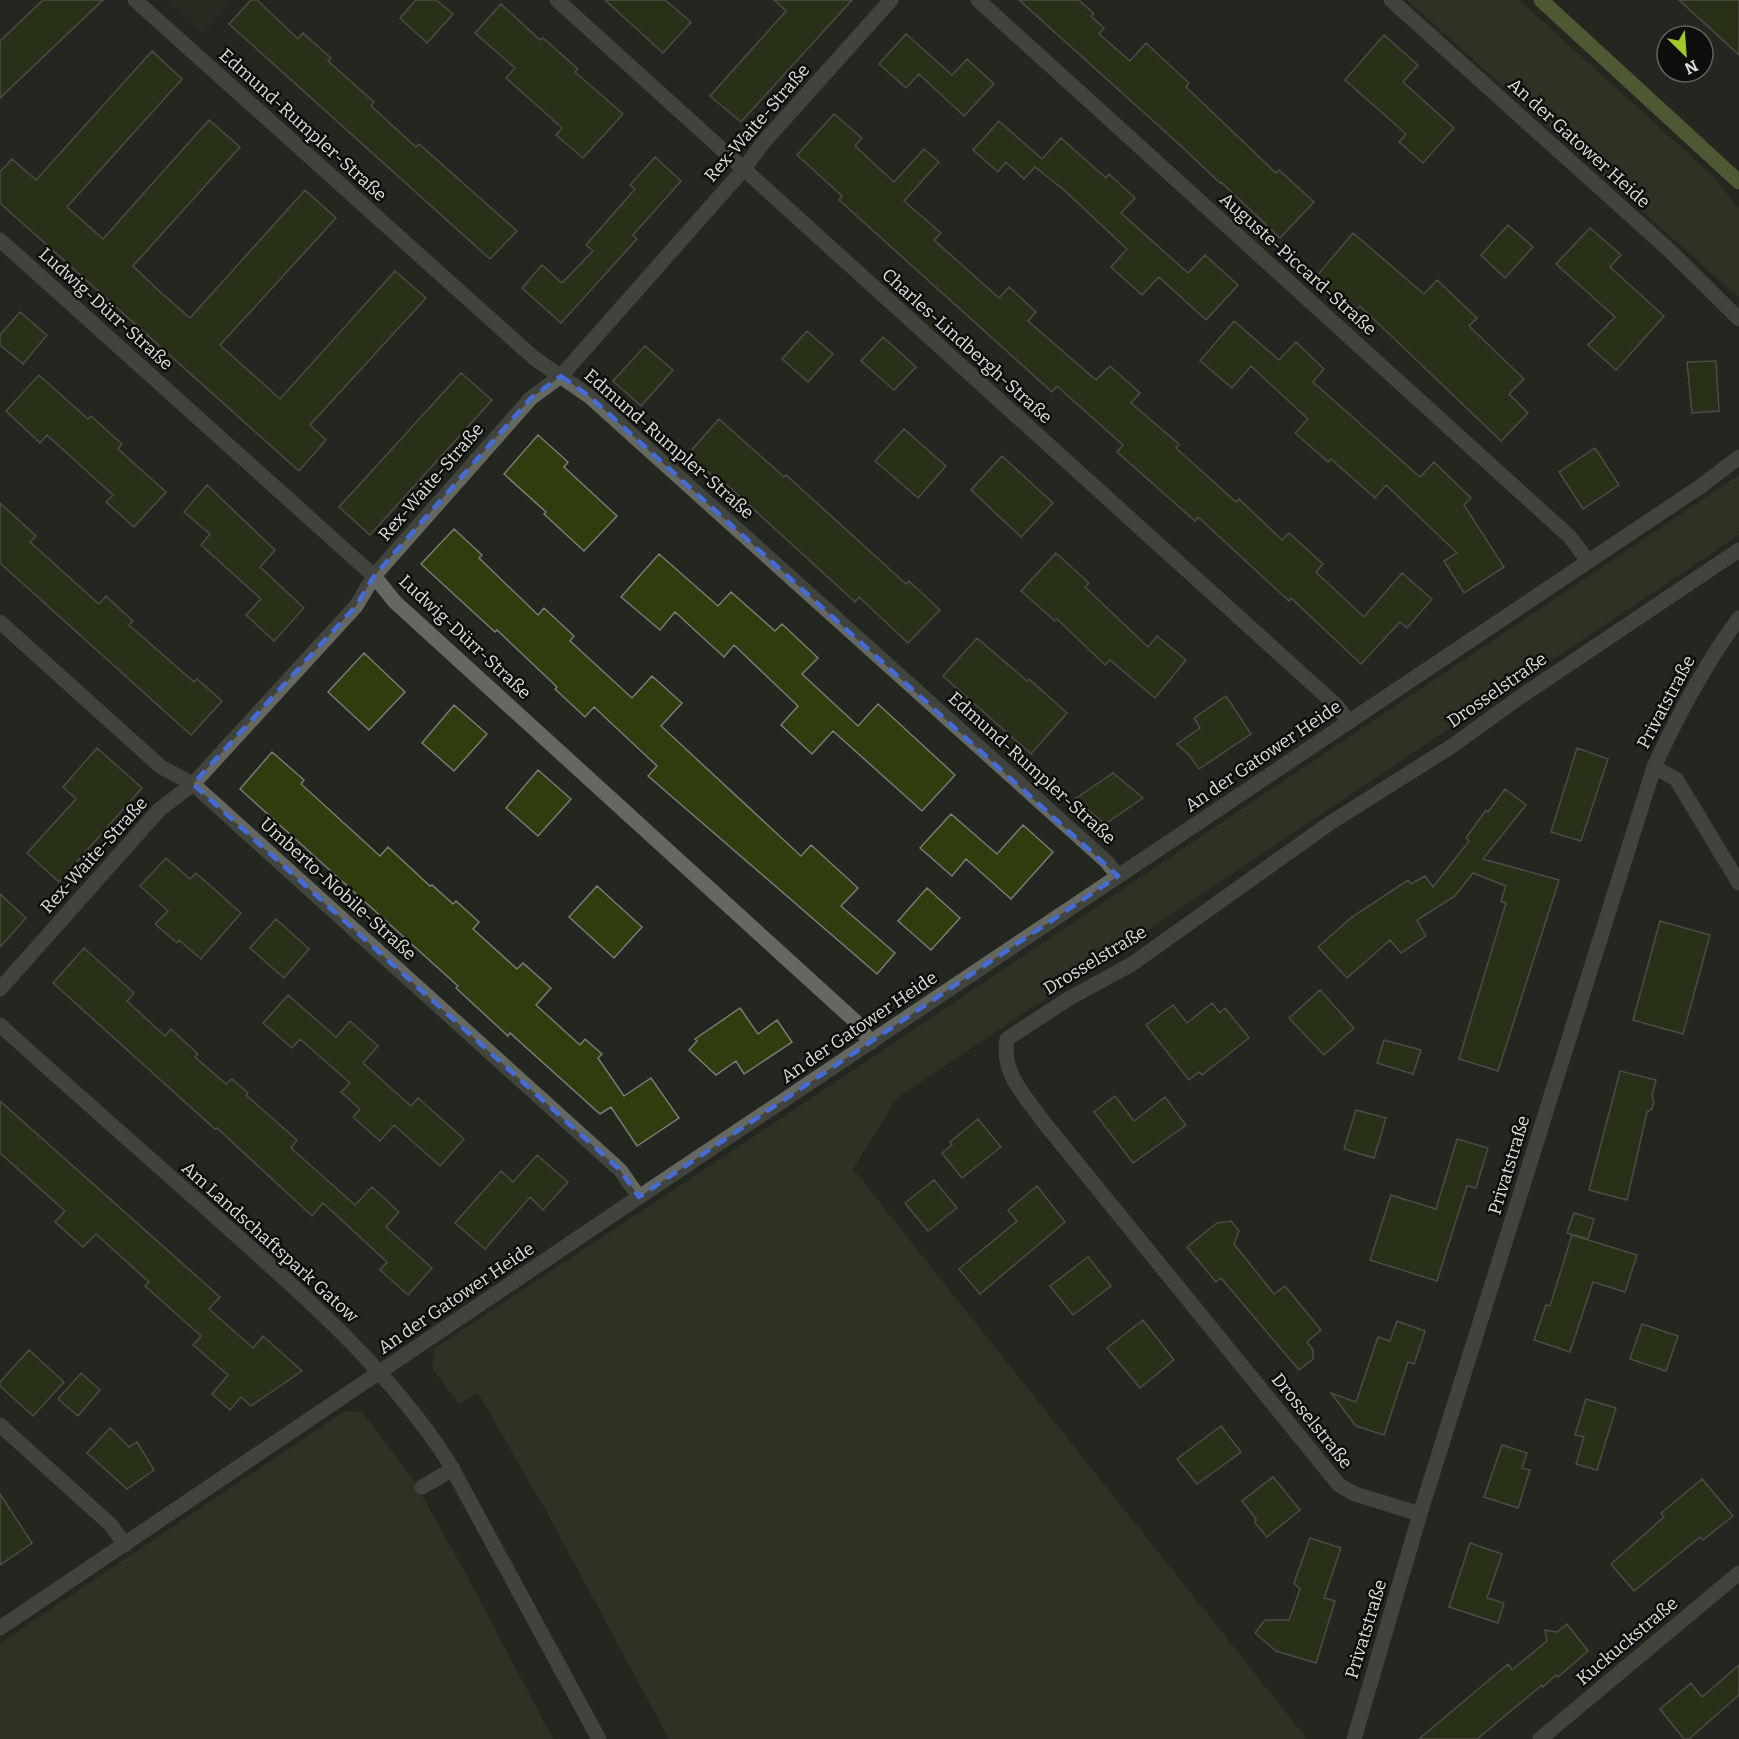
<svg xmlns="http://www.w3.org/2000/svg" width="1739" height="1739" font-family="Bitter,serif">
  <style>
    .built { fill: #2d3025 }
    .green { fill: #394228 }
    .building { fill: #2f3c0e; stroke: #797b75; stroke-width: 1.5 }
    .lines { fill: none; stroke-linecap: round; stroke-linejoin: round }
    .minor { stroke: #656761; stroke-width: 15 }
    .major { stroke: #819648; stroke-width: 15 }
    .marked { fill: none; stroke: #436bd9; stroke-width: 4.5; stroke-dasharray: 12 8; stroke-linejoin: round }
    .labels { text-anchor: middle; dominant-baseline: central; stroke-width: 5; stroke-linejoin: round; paint-order: stroke }
    .street-label { font-size: 18px; fill: #dddfdb; stroke: #0e0f0c }
  </style>
  <rect width="100%" height="100%" fill="#242620"/>
  <path class="built" d="M165,0H233L203,34Z"/>
  <path class="green" d="M1407,0H1519L1712,175L1739,209V298Z
    M1739,475V535L897,1098L853,1169L1307,1739H669L545,1509L478,1393L459,1404L432,1368L435,1348L797,1108Z
    M345,1411L362,1412L412,1478L466,1574L553,1739H0V1643Z"/>
  <path class="building" d="M43,0H103L0,98V41Z
    M251,0H257L298,39L303,33L331,58L328,61L374,102L371,106L416,147L419,144L517,231L490,259L229,24Z
    M416,0H436L453,14L427,43L400,18Z
    M605,0H665L691,22L663,53Z
    M774,0H852L741,122L710,96L786,11Z
    M1019,0H1079L1094,14L1091,16L1104,28L1099,34L1130,61L1146,43L1189,83L1186,87L1276,173L1279,170L1314,202L1280,238L1221,182L1220,183L1181,146Z
    M1679,0H1739V55Z
    M501,4L540,40L543,38L578,69L575,72L623,114L583,158L556,135L562,128L506,78L515,68L475,33Z
    M906,34L952,75L967,59L994,84L964,116L919,74L906,88L879,64Z
    M1384,35L1418,65L1403,82L1454,128L1423,163L1399,142L1406,134L1345,80Z
    M152,51L182,79L67,207L103,239L209,120L240,147L133,266L158,290L190,318L305,190L336,218L220,345L280,399L395,271L426,298L310,425L326,440L299,471L0,203V172L12,159L36,180Z
    M834,114L862,138L855,146L894,182L924,149L939,162L904,201L941,233L934,240L999,298L1009,287L1036,312L1028,321L1096,380L1110,366L1140,393L1131,403L1179,444L1176,448L1236,502L1239,499L1282,540L1289,533L1323,564L1316,572L1364,617L1402,573L1432,599L1407,628L1400,622L1361,664L1291,598L1289,601L1198,517L1195,521L1117,452L1123,445L1057,386L1052,392L839,200L842,196L797,155Z
    M999,121L1042,159L1061,138L1106,178L1109,174L1135,198L1121,213L1188,273L1205,255L1238,285L1206,320L1159,277L1142,295L1111,267L1127,249L1064,190L1035,167L1024,179L1006,162L998,172L973,150Z
    M655,157L681,181L633,235L637,239L561,323L522,288L542,265L562,283L593,251L586,245L635,189L630,185Z
    M1508,225L1533,247L1505,278L1481,255Z
    M1590,228L1621,255L1610,267L1664,316L1616,370L1588,345L1615,317L1556,264Z
    M1353,233L1424,294L1437,280L1477,318L1469,326L1524,379L1509,394L1528,413L1501,441L1360,306L1355,312L1315,278Z
    M20,312L47,335L23,364L0,345V335Z
    M1234,321L1279,360L1296,342L1324,369L1313,382L1420,477L1434,462L1471,498L1464,505L1504,567L1464,593L1444,561L1457,553L1386,485L1375,498L1331,459L1328,462L1295,433L1308,419L1251,366L1232,388L1200,361Z
    M807,331L833,354L808,382L782,359Z
    M883,337L916,367L894,390L861,361Z
    M645,346L673,370L641,406L613,381Z
    M1716,361L1719,411L1692,413L1687,362Z
    M461,373L492,400L370,535L339,507Z
    M39,375L88,419L91,416L122,444L118,449L166,492L134,527L106,502L113,495L47,435L40,443L6,411Z
    M719,419L784,477L786,475L906,584L909,581L940,610L908,643L859,597L855,602L726,484L724,486L688,454Z
    M904,429L946,466L918,498L875,461Z
    M538,435L568,462L564,467L617,516L584,551L544,514L546,512L504,474Z
    M1595,448L1619,485L1583,509L1559,472Z
    M1002,456L1053,503L1021,537L971,490Z
    M207,485L275,550L260,567L304,608L274,641L246,615L261,599L201,545L210,534L184,512Z
    M0,503L36,536L30,542L99,604L106,596L133,621L129,625L194,682L197,679L222,701L191,735L0,563Z
    M454,529L482,555L479,558L538,615L544,608L574,636L570,641L632,698L652,676L682,703L661,726L801,856L811,845L858,888L841,906L895,953L877,974L648,776L657,766L594,707L585,717L555,689L557,687L497,630L495,632L421,564Z
    M1056,553L1089,583L1085,587L1148,647L1157,636L1186,660L1155,698L1110,660L1105,665L1057,619L1055,621L1021,591Z
    M659,554L718,606L731,592L775,631L782,624L818,658L802,674L858,726L878,704L955,775L922,811L833,731L812,754L781,725L798,706L734,645L724,657L675,612L660,630L621,597Z
    M977,638L1027,681L1029,679L1067,713L1031,754L943,676Z
    M364,653L405,692L369,730L328,692Z
    M1226,696L1251,734L1199,769L1189,755L1177,744L1200,728L1194,718Z
    M454,705L487,734L454,771L422,743Z
    M97,748L142,788L59,882L27,853L76,799L63,787Z
    M1577,748L1608,759L1581,841L1551,832Z
    M272,752L304,780L301,784L380,856L388,847L430,886L432,885L453,904L456,901L479,922L473,929L517,969L523,963L551,988L536,1005L580,1045L585,1039L602,1054L598,1058L624,1096L651,1078L679,1118L637,1146L611,1107L600,1114L510,1033L508,1036L456,988L458,986L240,789Z
    M538,770L571,799L538,836L506,808Z
    M1113,773L1143,798L1105,824L1075,799Z
    M1505,789L1526,805L1483,859L1559,880L1498,1071L1459,1059L1506,903L1501,901L1506,886L1473,873L1455,896L1417,920L1426,936L1401,953L1390,940L1347,978L1318,947L1352,917L1408,880L1411,884L1425,876L1433,887L1469,841L1466,838L1486,810L1488,812Z
    M951,814L997,854L1023,825L1053,852L1011,899L966,859L952,876L920,848Z
    M166,858L190,879L196,873L241,913L201,959L179,940L177,943L155,924L168,911L140,886Z
    M597,886L642,927L614,958L569,917Z
    M927,888L960,918L931,950L898,921Z
    M0,894L26,918L0,947Z
    M276,919L309,949L284,978L250,948Z
    M1660,921L1710,935L1683,1034L1633,1020Z
    M84,948L134,993L127,1001L165,1036L171,1029L198,1054L195,1057L226,1084L232,1079L248,1093L246,1095L297,1140L291,1148L355,1205L372,1187L399,1212L386,1227L432,1268L408,1295L380,1270L387,1262L323,1203L312,1216L217,1128L215,1129L53,983Z
    M1320,990L1354,1028L1324,1055L1289,1018Z
    M288,995L336,1037L350,1021L378,1046L363,1063L411,1106L418,1098L464,1139L440,1166L394,1125L380,1141L353,1117L360,1109L341,1092L350,1083L300,1039L292,1048L263,1023Z
    M1212,1003L1220,1013L1225,1008L1249,1038L1202,1075L1199,1072L1189,1080L1146,1025L1173,1005L1187,1023Z
    M740,1008L758,1034L777,1020L792,1042L744,1074L736,1061L716,1075L689,1050L697,1041L695,1039Z
    M1384,1040L1421,1050L1413,1074L1377,1063Z
    M1620,1071L1656,1080L1652,1096L1654,1101L1652,1109L1647,1112L1627,1200L1589,1190Z
    M1115,1096L1134,1121L1165,1097L1186,1125L1133,1163L1094,1112Z
    M0,1101L220,1297L209,1309L253,1348L263,1336L302,1371L251,1406L241,1397L230,1410L212,1394L228,1375L193,1345L201,1336L145,1286L149,1282L96,1234L83,1247L55,1222L65,1211L0,1153Z
    M1356,1110L1386,1118L1374,1158L1344,1149Z
    M978,1119L1001,1147L962,1178L942,1153L952,1145L950,1142Z
    M1457,1139L1488,1148L1476,1188L1467,1186L1437,1281L1370,1260L1391,1195L1436,1209Z
    M537,1155L568,1182L543,1210L530,1197L485,1249L455,1223L501,1171L513,1182Z
    M934,1180L957,1208L928,1231L905,1203Z
    M1037,1186L1065,1222L980,1294L959,1269L1017,1221L1008,1210Z
    M1574,1213L1594,1219L1588,1239L1567,1233Z
    M1231,1221L1239,1231L1234,1244L1274,1294L1285,1286L1321,1330L1307,1342L1313,1350V1359L1299,1370L1221,1278L1216,1282L1187,1247L1217,1223Z
    M1572,1235L1637,1255L1625,1292L1593,1282L1570,1352L1534,1340L1546,1305L1550,1306Z
    M1088,1257L1111,1286L1073,1315L1050,1286Z
    M1143,1320L1174,1360L1140,1388L1107,1348Z
    M1397,1321L1425,1331L1414,1364L1408,1362L1384,1435L1356,1426L1331,1393L1356,1402L1378,1337L1390,1341Z
    M1642,1324L1678,1336L1666,1371L1630,1359Z
    M29,1350L64,1382L33,1416L0,1386V1382Z
    M81,1373L100,1390L78,1416L58,1399Z
    M1586,1399L1616,1408L1597,1470L1576,1464L1584,1437L1575,1435Z
    M1221,1426L1241,1452L1197,1484L1177,1459Z
    M110,1428L129,1447L137,1442L154,1470L127,1489L87,1453Z
    M1502,1445L1527,1453L1522,1468L1530,1470L1518,1508L1484,1497Z
    M1273,1477L1300,1510L1267,1537L1255,1523L1256,1519L1242,1501Z
    M1702,1479L1733,1516L1703,1540L1700,1537L1634,1591L1611,1564L1664,1517L1661,1513Z
    M0,1494L32,1543L0,1565Z
    M1310,1538L1341,1548L1324,1598L1335,1601L1316,1663L1276,1651L1255,1633L1265,1620H1289L1300,1589L1294,1583Z
    M1470,1543L1502,1554L1487,1598L1504,1603L1498,1623L1449,1607Z
    M1567,1624L1588,1651L1558,1677L1556,1675L1543,1687L1542,1685L1477,1739H1419L1508,1664L1512,1670L1547,1641L1545,1630L1557,1632Z
    M1739,1665V1695L1689,1739H1684L1660,1709L1691,1683L1702,1697Z"/>
  <g class="lines">
    <path class="minor" d="M135,0L534,358L589,396L1107,862L1118,876
      M557,0L1337,706L1349,722
      M978,0L1570,537L1588,561
      M1391,0L1668,249L1739,319
      M0,240L374,576L395,602L855,1021L871,1043
      M0,622L161,767L193,784L620,1170L639,1197
      M1654,767L1676,779L1739,883
      M0,989L160,809L193,784L356,606L374,576L531,398L561,376L743,170L762,144L891,0
      M0,1025C75,1093 152,1160 228,1228C308,1299 389,1370 448,1461L599,1739
      M0,1425L111,1525L125,1545
      M422,1487L453,1469
      M1420,1514L1355,1494L1339,1485L1042,1120C1024,1094 1001,1073 1007,1039L1068,999L1132,964L1330,823L1452,746L1520,697L1739,550
      M0,1628L639,1197L1701,486L1739,457
      M1354,1739L1420,1514L1654,767C1678,715 1705,664 1739,618
      M1540,1739L1739,1573"/>
    <path class="major" d="M1541,0L1739,182"/>
  </g>
  <path d="M0 0H1739V1739H0ZM561,376L589,396L1118,876L639,1197L620,1170L193,784L356,606L374,576L531,398Z" fill="#242620" fill-opacity=".55" fill-rule="evenodd"/>
  <path class="marked" d="M561,376L589,396L1118,876L639,1197L620,1170L193,784L356,606L374,576L531,398Z"/>
  <g class="labels">
    <g class="street-label">
      <text transform="translate(757 123) rotate(-49)">Rex-Waite-Straße</text>
      <text transform="translate(303 125) rotate(42)">Edmund-Rumpler-Straße</text>
      <text transform="translate(1579 143) rotate(42)">An der Gatower Heide</text>
      <text transform="translate(1298 264) rotate(42)">Auguste-Piccard-Straße</text>
      <text transform="translate(106 309) rotate(42)">Ludwig-Dürr-Straße</text>
      <text transform="translate(967 346) rotate(42)">Charles-Lindbergh-Straße</text>
      <text transform="translate(669 444) rotate(41)">Edmund-Rumpler-Straße</text>
      <text transform="translate(431 482) rotate(-49)">Rex-Waite-Straße</text>
      <text transform="translate(465 637) rotate(43)">Ludwig-Dürr-Straße</text>
      <text transform="translate(1497 690) rotate(-35)">Drosselstraße</text>
      <text transform="translate(1666 702) rotate(-62)">Privatstraße</text>
      <text transform="translate(1263 756) rotate(-34)">An der Gatower Heide</text>
      <text transform="translate(1032 768) rotate(42)">Edmund-Rumpler-Straße</text>
      <text transform="translate(94 855) rotate(-48)">Rex-Waite-Straße</text>
      <text transform="translate(338 889) rotate(42)">Umberto-Nobile-Straße</text>
      <text transform="translate(1095 960) rotate(-31)">Drosselstraße</text>
      <text transform="translate(859 1027) rotate(-34)">An der Gatower Heide</text>
      <text transform="translate(1509 1165) rotate(-73)">Privatstraße</text>
      <text transform="translate(270 1242) rotate(42)">Am Landschaftspark Gatow</text>
      <text transform="translate(456 1298) rotate(-34)">An der Gatower Heide</text>
      <text transform="translate(1312 1421) rotate(51)">Drosselstraße</text>
      <text transform="translate(1366 1629) rotate(-73)">Privatstraße</text>
      <text transform="translate(1627 1641) rotate(-40)">Kuckuckstraße</text>
    </g>
  </g>
  <g transform="translate(1685 54) rotate(155)"><circle r="28" fill="#0e0f0c" stroke="#61625f" stroke-width="1.5"/>
  <path d="M0-4.5L10 22L0 15L-10 22Z" fill="#a1c92a"/>
  <text y="-9" font-size="16" font-weight="bold" text-anchor="middle" fill="#dddfdb">N</text>
  </g>
</svg>
